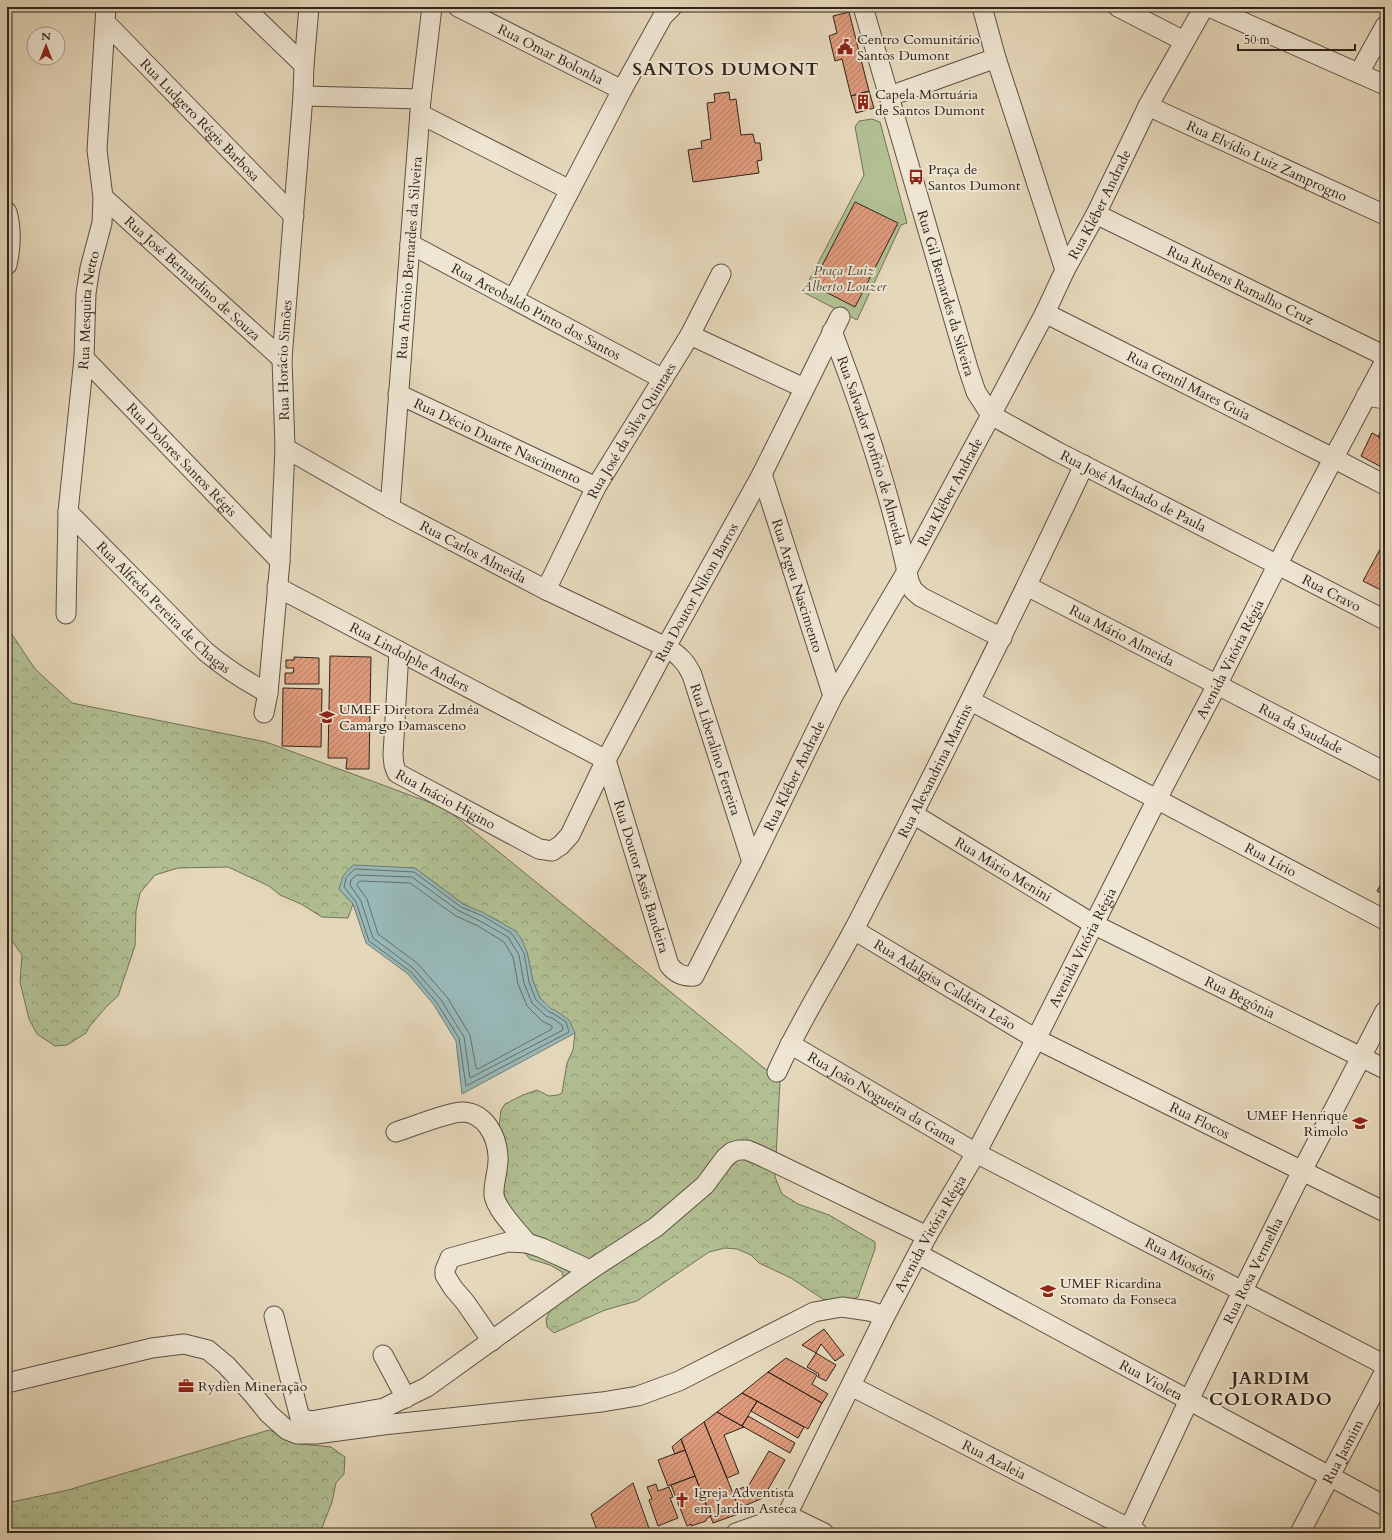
<svg xmlns="http://www.w3.org/2000/svg" width="1392" height="1540" font-family="Cardo,serif">
  <style>
    .forest { fill: url(#forest-crowns); stroke: #707257 }
    .green { fill: #b1bf92; stroke: #707257 }
    .water { fill: #98b8b7; stroke: #6e7d79 }
    .lines { fill: none; stroke-linecap: round; stroke-linejoin: round }
    .shore { stroke: #646e6a; stroke-width: 1 }
    .building { fill: url(#building-hatch); stroke: #2f241c }
    .minor-casing { stroke: #5c5144; stroke-width: 21 }
    .minor { stroke: #eee5d2; stroke-width: 19 }
    .labels { text-anchor: middle; dominant-baseline: central; stroke-width: 4; stroke-linejoin: round; paint-order: stroke }
    .poi-label { font-size: 14px; fill: #2f241c; stroke: #eee5d2; text-anchor: start }
    .street-label { font-size: 14px; fill: #2f241c; stroke: #eee5d2 }
    .park-label { font-size: 14px; font-style: italic; fill: #504b3a; stroke: #eee5d2 }
    .district-label { font-size: 18px; font-weight: bold; letter-spacing: 1px; fill: #2f241c; stroke: #eee5d2 }
  </style>
  <defs>
    <pattern id="forest-crowns" width="20" height="18" patternUnits="userSpaceOnUse"><rect width="20" height="18" fill="#b1bf92"/><path d="M2 6a3 3 0 1 1 6 0M12 15a3 3 0 1 1 6 0" fill="none" stroke="#909b76"/></pattern>
    <pattern id="building-hatch" width="6" height="6" patternUnits="userSpaceOnUse"><rect width="6" height="6" fill="#df9b7c"/><path d="M-1 1l2-2M0 6l6-6M5 7l2-2" fill="none" stroke="#b57e65"/></pattern>
  </defs>
  <rect width="100%" height="100%" fill="#e5d7ba"/>
  <filter id="stains"><feTurbulence type="fractalNoise" baseFrequency=".005" numOctaves="4"/><feColorMatrix values="0 0 0 0 .2 0 0 0 0 .09 0 0 0 0 .02 0 0 0 .5 -.17"/></filter>
  <radialGradient id="worn" r=".72"><stop offset=".6" stop-color="#630" stop-opacity="0"/><stop offset="1" stop-color="#630" stop-opacity=".3"/></radialGradient>
  <path class="forest" d="M7,627L35,669L72,703L266,742L445,808L780,1081L775,1177L782,1194L798,1204L829,1215L875,1242V1249L858,1297L843,1303L826,1301L791,1278L759,1263L751,1255L737,1249L725,1248L709,1252L637,1301L605,1310L554,1333L547,1327L546,1319L565,1283L562,1272L550,1265L530,1259L510,1236L502,1179V1156L499,1126L501,1110L505,1104L523,1095L537,1090L549,1096L558,1095L562,1093L567,1063L573,1050L575,1033L540,998L533,981L527,952L499,921L463,904L415,868H389L339,889L353,904L348,918L322,917L301,904L280,895L269,886L228,867L178,868L155,875L140,893L136,911L135,946L118,996L107,1006L89,1027L86,1033L67,1045L55,1046L37,1034L29,1019L20,982L22,955L7,934Z
    M269,1430L302,1444L331,1447L345,1457L344,1474L336,1483L332,1502L320,1533H7V1503L68,1490Z"/>
  <path class="green" d="M872,119L880,122L907,223L901,225L857,320L803,292L864,175L855,127L859,121Z"/>
  <path class="water" d="M353,865L415,868L463,904L484,913L514,930L521,938L527,952L533,981L540,998L551,1009L555,1010L569,1020L575,1033L462,1094L456,1041L434,1005L408,974L366,943L353,904L339,889L343,876Z"/>
  <g class="lines">
    <path class="shore" d="M355,869L414,872L461,907L483,916L511,933L517,941L524,953L529,982L536,1000L549,1012L554,1014L566,1022L569,1032L466,1086L459,1038L437,1003L411,972L369,941L356,902L344,887L346,878Z
      M357,875L412,877L459,911L480,921L508,937L519,955L524,983L532,1003L546,1016L552,1018L562,1025L563,1030L470,1078L464,1037L441,1000L413,968L373,938L361,901L350,885L351,880Z
      M360,881L410,883L456,916L478,926L504,942L513,957L518,984L527,1006L542,1021L552,1026V1029L478,1069L476,1068L470,1035L447,997L417,963L378,934L367,899L357,885Z"/>
  </g>
  <path class="building" d="M849,12L869,91L851,96L842,59L835,61L829,36L837,33L833,16Z
    M869,91L874,108L856,113L851,96Z
    M729,92L730,100L736,99L741,135L753,134L755,143H760L762,160L757,161L759,173L693,182L688,150L702,148L701,141L711,139L707,103L715,102L714,94Z
    M855,202L898,223L855,307L812,285Z
    M1385,423V440L1378,437Z
    M1372,433L1385,440V469L1361,456Z
    M1385,540V592L1363,581Z
    M330,656L371,657L369,769H346L347,758H328Z
    M294,657L319,658V684H285V673H293L294,668H286V660H294Z
    M283,688L322,689L321,747L282,746Z
    M1385,877V895L1377,891Z
    M824,1329L844,1355L835,1361L821,1344L816,1353L802,1345Z
    M816,1353L836,1365L826,1381L818,1377L819,1374L807,1367Z
    M786,1358L817,1375L812,1384L828,1394L822,1403L768,1372Z
    M768,1372L822,1403L808,1429L742,1393Z
    M742,1393L757,1401L742,1426L717,1412Z
    M757,1401L804,1427L798,1438L751,1411Z
    M717,1412L744,1427L724,1435L739,1473L727,1478L704,1422Z
    M748,1416L795,1443L790,1453L742,1426Z
    M704,1422L741,1513L713,1523L681,1439Z
    M681,1439L685,1450L675,1454L672,1447Z
    M685,1450L695,1476L668,1486L658,1460Z
    M769,1451L785,1460L763,1498L739,1508L732,1492L749,1485Z
    M695,1476L711,1516L706,1519V1521L691,1526V1524L687,1526L671,1485Z
    M633,1483L650,1531L644,1533H598L591,1514Z
    M656,1484L658,1491L669,1487L673,1497L670,1498L678,1518L658,1526L649,1500L652,1499L647,1487Z"/>
  <g class="lines">
    <defs>
      <g id="minor">
        <path d="M244,7L304,65"/>
        <path id="s1" d="M458,7L622,90"/>
        <path id="s2" d="M863,7L968,368L976,392L991,415L1058,452L1385,620"/>
        <path d="M982,7L996,58L1065,270"/>
        <path d="M1118,7L1184,41"/>
        <path d="M1209,7L1385,85"/>
        <path id="s3" d="M106,23L294,216"/>
        <path d="M1359,73L1385,26"/>
        <path d="M303,96L421,99"/>
        <path d="M890,96L996,58"/>
        <path id="s4" d="M1148,106L1385,215"/>
        <path d="M420,114L570,190"/>
        <path id="s5" d="M103,197L282,359"/>
        <path d="M7,212C12,230 11,247 7,265"/>
        <path id="s6" d="M1096,214L1385,356"/>
        <path id="s7" d="M410,244L663,379"/>
        <path d="M514,298L622,90L663,16L672,7"/>
        <path id="s8" d="M1045,313L1333,458L1385,485"/>
        <path id="s9" d="M832,331C863,412 891,496 909,581L913,590L921,597L1002,638"/>
        <path d="M690,335L804,388"/>
        <path id="s10" d="M84,358L280,561"/>
        <path id="s11" d="M398,394L596,487"/>
        <path d="M1366,396L1385,399"/>
        <path id="s12" d="M285,448L390,508L546,590L666,647C679,655 686,662 692,675L752,862"/>
        <path id="s13" d="M762,474L833,696"/>
        <path id="s14" d="M390,508L421,99L432,7"/>
        <path id="s15" d="M68,512L205,651C225,668 245,681 268,693"/>
        <path id="s16" d="M1027,586L1385,772"/>
        <path id="s17" d="M277,587L606,760"/>
        <path id="s18" d="M546,590L596,487L690,335L721,274"/>
        <path id="s19" d="M66,614L68,512L84,358L86,293L90,268L102,223L103,197L97,150L106,7"/>
        <path id="s20" d="M399,651L393,755L394,765L397,773L539,849L552,851L561,845L570,835L606,760L666,647L762,474L840,317"/>
        <path id="s21" d="M971,701L1385,920"/>
        <path id="s22" d="M264,713L268,693L280,561L285,448L282,359L303,96L304,65L309,7"/>
        <path id="s23" d="M606,760L669,965C676,974 683,977 694,976L752,862L833,696L907,571L991,415L1045,313L1065,270L1096,214L1148,106L1204,7"/>
        <path id="s24" d="M913,814L1095,925L1385,1069"/>
        <path id="s25" d="M854,930L1036,1039L1385,1212"/>
        <path id="s26" d="M790,1044L976,1153L1385,1365"/>
        <path id="s27" d="M777,1072C801,1018 834,969 861,916C938,766 1013,617 1084,465"/>
        <path d="M396,1132C412,1127 448,1112 463,1112C485,1113 497,1136 498,1156C499,1169 493,1183 494,1195C496,1210 518,1231 527,1243"/>
        <path id="s28" d="M918,1254L1385,1506"/>
        <path d="M274,1316L300,1418L311,1421L384,1408L427,1387L590,1270L656,1227L705,1185L725,1158L732,1152L739,1150H747L759,1155L927,1236"/>
        <path d="M492,1341L465,1302L453,1288L445,1275V1270L450,1258L508,1242L527,1243L542,1248L590,1270"/>
        <path d="M383,1355L406,1398"/>
        <path d="M7,1383L152,1348L184,1344L208,1350L226,1365L251,1392L269,1414L287,1430L297,1434H316L383,1425L602,1402L638,1396L679,1381L814,1312L842,1307L869,1311L885,1316"/>
        <path id="s29" d="M851,1386L1138,1533"/>
        <path d="M787,1515L824,1533"/>
        <path d="M736,1533L787,1515"/>
        <path id="s30" d="M778,1533L885,1316L927,1236L976,1153L1036,1039L1157,799L1217,685L1286,548L1385,361"/>
        <path id="s31" d="M1127,1533L1189,1400L1242,1292L1302,1171L1385,1011"/>
        <path id="s32" d="M1300,1533L1385,1371"/>
      </g>
    </defs>
    <use href="#minor" class="minor-casing"/>
    <use href="#minor" class="minor"/>
  </g>
  <defs>
    <symbol id="civic-bare" viewBox="-9 -9 18 18"><path d="M-.6-6.5H3V-4.5H.6V-3L4-1V1h2V6H-6V1h2V-1L-.6-3ZM-1.2 2.5V6h2.4V2.5Z" fill="#8f2418" stroke="#eee5d2" stroke-width="2.5" paint-order="stroke"/></symbol>
    <symbol id="building-bare" viewBox="-9 -9 18 18"><path d="M-4-6H4V6H1V3H-1V6H-4ZM-2.5-4.3h1.7v1.8h-1.7ZM.8-4.3h1.7v1.8H.8ZM-2.5-1h1.7V.8h-1.7ZM.8-1h1.7V.8H.8Z" fill="#8f2418" stroke="#eee5d2" stroke-width="2.5" paint-order="stroke"/></symbol>
    <symbol id="bus-bare" viewBox="-9 -9 18 18"><path d="M-5-6H5V4H4V6H2V4H-2V6H-4V4H-5ZM-3.5-4V0h7V-4ZM-3.5 1.2v1.5H-2V1.2ZM2 1.2v1.5H3.5V1.2Z" fill="#8f2418" stroke="#eee5d2" stroke-width="2.5" paint-order="stroke"/></symbol>
    <symbol id="school-bare" viewBox="-9 -9 18 18"><path d="M0-5L7-2L0 1L-7-2ZM-4 1L0 2.5L4 1V4Q0 6-4 4Z" fill="#8f2418" stroke="#eee5d2" stroke-width="2.5" paint-order="stroke"/></symbol>
    <symbol id="office-bare" viewBox="-9 -9 18 18"><path d="M-6-3h4V-5.5h4V-3h4V5H-6ZM-1-4.5V-3h2v-1.5ZM-6 0V1H6V0Z" fill="#8f2418" stroke="#eee5d2" stroke-width="2.5" paint-order="stroke"/></symbol>
    <symbol id="church-bare" viewBox="-9 -9 18 18"><path d="M-1.2-6h2.4v3.5h3.3v2.4h-3.3V6h-2.4V-.1h-3.3v-2.4h3.3Z" fill="#8f2418" stroke="#eee5d2" stroke-width="2.5" paint-order="stroke"/></symbol>
  </defs>
  <g fill-rule="evenodd">
    <use href="#civic-bare" x="834" y="36" width="22" height="22"/>
    <use href="#building-bare" x="852" y="91" width="22" height="22"/>
    <use href="#bus-bare" x="905" y="166" width="22" height="22"/>
    <use href="#school-bare" x="316" y="706" width="22" height="22"/>
    <use href="#school-bare" x="1349" y="1112" width="22" height="22"/>
    <use href="#school-bare" x="1037" y="1280" width="22" height="22"/>
    <use href="#office-bare" x="175" y="1375" width="22" height="22"/>
    <use href="#church-bare" x="671" y="1489" width="22" height="22"/>
  </g>
  <g class="labels">
    <g class="poi-label">
      <text x="857" y="39">Centro Comunitário<tspan x="857" dy="16">Santos Dumont</tspan></text>
      <text x="875" y="94">Capela Mortuária<tspan x="875" dy="16">de Santos Dumont</tspan></text>
      <text x="928" y="169">Praça de<tspan x="928" dy="16">Santos Dumont</tspan></text>
      <text x="339" y="709">UMEF Diretora Zdméa<tspan x="339" dy="16">Camargo Damasceno</tspan></text>
      <text x="1348" y="1115" text-anchor="end">UMEF Henrique<tspan x="1348" dy="16">Rimolo</tspan></text>
      <text x="1060" y="1283">UMEF Ricardina<tspan x="1060" dy="16">Stomato da Fonseca</tspan></text>
      <text x="198" y="1386">Rydien Mineração</text>
      <text x="694" y="1492">Igreja Adventista<tspan x="694" dy="16">em Jardim Asteca</tspan></text>
    </g>
    <g class="street-label">
      <text stroke="none"><textPath href="#s1" startOffset="104">Rua Omar Bolonha</textPath></text>
      <text stroke="none"><textPath href="#s3" startOffset="135">Rua Ludgero Régis Barbosa</textPath></text>
      <text stroke="none"><textPath href="#s4" startOffset="131">Rua Elvídio Luiz Zamprogno</textPath></text>
      <text stroke="none"><textPath href="#s23" startOffset="1115">Rua Kléber Andrade</textPath></text>
      <text stroke="none"><textPath href="#s14" startOffset="251">Rua Antônio Bernardes da Silveira</textPath></text>
      <text stroke="none"><textPath href="#s5" startOffset="121">Rua José Bernardino de Souza</textPath></text>
      <text stroke="none"><textPath href="#s6" startOffset="161">Rua Rubens Ramalho Cruz</textPath></text>
      <text stroke="none"><textPath href="#s2" startOffset="298">Rua Gil Bernardes da Silveira</textPath></text>
      <text stroke="none"><textPath href="#s19" startOffset="305">Rua Mesquita Netto</textPath></text>
      <text stroke="none"><textPath href="#s7" startOffset="143">Rua Areobaldo Pinto dos Santos</textPath></text>
      <text stroke="none"><textPath href="#s22" startOffset="354">Rua Horácio Simões</textPath></text>
      <text stroke="none"><textPath href="#s8" startOffset="161">Rua Gentil Mares Guia</textPath></text>
      <text stroke="none"><textPath href="#s18" startOffset="181">Rua José da Silva Quintaes</textPath></text>
      <text stroke="none"><textPath href="#s11" startOffset="110">Rua Décio Duarte Nascimento</textPath></text>
      <text stroke="none"><textPath href="#s9" startOffset="126">Rua Salvador Porfírio de Almeida</textPath></text>
      <text stroke="none"><textPath href="#s10" startOffset="141">Rua Dolores Santos Régis</textPath></text>
      <text stroke="none"><textPath href="#s2" startOffset="590">Rua José Machado de Paula</textPath></text>
      <text stroke="none"><textPath href="#s23" startOffset="791">Rua Kléber Andrade</textPath></text>
      <text stroke="none"><textPath href="#s12" startOffset="215">Rua Carlos Almeida</textPath></text>
      <text stroke="none"><textPath href="#s13" startOffset="117">Rua Argeu Nascimento</textPath></text>
      <text stroke="none"><textPath href="#s20" startOffset="595">Rua Doutor Nilton Barros</textPath></text>
      <text stroke="none"><textPath href="#s2" startOffset="813">Rua Cravo</textPath></text>
      <text stroke="none"><textPath href="#s15" startOffset="135">Rua Alfredo Pereira de Chagas</textPath></text>
      <text stroke="none"><textPath href="#s16" startOffset="107">Rua Mário Almeida</textPath></text>
      <text stroke="none"><textPath href="#s17" startOffset="150">Rua Lindolphe Anders</textPath></text>
      <text stroke="none"><textPath href="#s30" startOffset="984">Avenida Vitória Régia</textPath></text>
      <text stroke="none"><textPath href="#s16" startOffset="309">Rua da Saudade</textPath></text>
      <text stroke="none"><textPath href="#s12" startOffset="547">Rua Liberalino Ferreira</textPath></text>
      <text stroke="none"><textPath href="#s27" startOffset="340">Rua Alexandrina Martins</textPath></text>
      <text stroke="none"><textPath href="#s23" startOffset="467">Rua Kléber Andrade</textPath></text>
      <text stroke="none"><textPath href="#s20" startOffset="178">Rua Inácio Higino</textPath></text>
      <text stroke="none"><textPath href="#s21" startOffset="339">Rua Lírio</textPath></text>
      <text stroke="none"><textPath href="#s24" startOffset="106">Rua Mário Menini</textPath></text>
      <text stroke="none"><textPath href="#s23" startOffset="122">Rua Doutor Assis Bandeira</textPath></text>
      <text stroke="none"><textPath href="#s30" startOffset="660">Avenida Vitória Régia</textPath></text>
      <text stroke="none"><textPath href="#s25" startOffset="106">Rua Adalgisa Caldeira Leão</textPath></text>
      <text stroke="none"><textPath href="#s24" startOffset="375">Rua Begônia</textPath></text>
      <text stroke="none"><textPath href="#s26" startOffset="107">Rua João Nogueira da Gama</textPath></text>
      <text stroke="none"><textPath href="#s25" startOffset="395">Rua Flocos</textPath></text>
      <text stroke="none"><textPath href="#s30" startOffset="336">Avenida Vitória Régia</textPath></text>
      <text stroke="none"><textPath href="#s26" startOffset="446">Rua Miosótis</textPath></text>
      <text stroke="none"><textPath href="#s31" startOffset="291">Rua Rosa Vermelha</textPath></text>
      <text stroke="none"><textPath href="#s28" startOffset="265">Rua Violeta</textPath></text>
      <text stroke="none"><textPath href="#s32" startOffset="92">Rua Jasmim</textPath></text>
      <text stroke="none"><textPath href="#s29" startOffset="161">Rua Azaleia</textPath></text>
    </g>
    <g class="park-label">
      <text x="844" y="270">Praça Luiz<tspan x="844" dy="16">Alberto Louzer</tspan></text>
    </g>
    <g class="district-label">
      <text x="726" y="69">SANTOS DUMONT</text>
      <text x="1271" y="1378">JARDIM<tspan x="1271" dy="21">COLORADO</tspan></text>
    </g>
  </g>
  <rect width="1392" height="1540" fill="none" stroke="#e5d7ba" stroke-width="24"/>
  <rect x="8" y="8" width="1376" height="1524" fill="none" stroke="#2f241c" stroke-width="2"/>
  <rect x="12" y="12" width="1368" height="1516" fill="none" stroke="#2f241c"/>
  <g transform="translate(46 46)"><circle r="19" fill="#eee5d2" stroke="#a29889"/>
  <path d="M0-3L7 15L0 10L-7 15Z" fill="#8f2418"/>
  <text y="-6" font-size="11" font-weight="bold" text-anchor="middle" fill="#2f241c">N</text>
  </g>
  <path d="M1238 44v6h117v-6" fill="none" stroke="#2f241c" stroke-width="2"/>
  <text x="1244" y="44" font-size="12" fill="#2f241c" stroke="#eee5d2" stroke-width="3" paint-order="stroke">50 m</text>
  <rect width="100%" height="100%" filter="url(#stains)"/>
  <rect width="100%" height="100%" fill="url(#worn)"/>
</svg>
